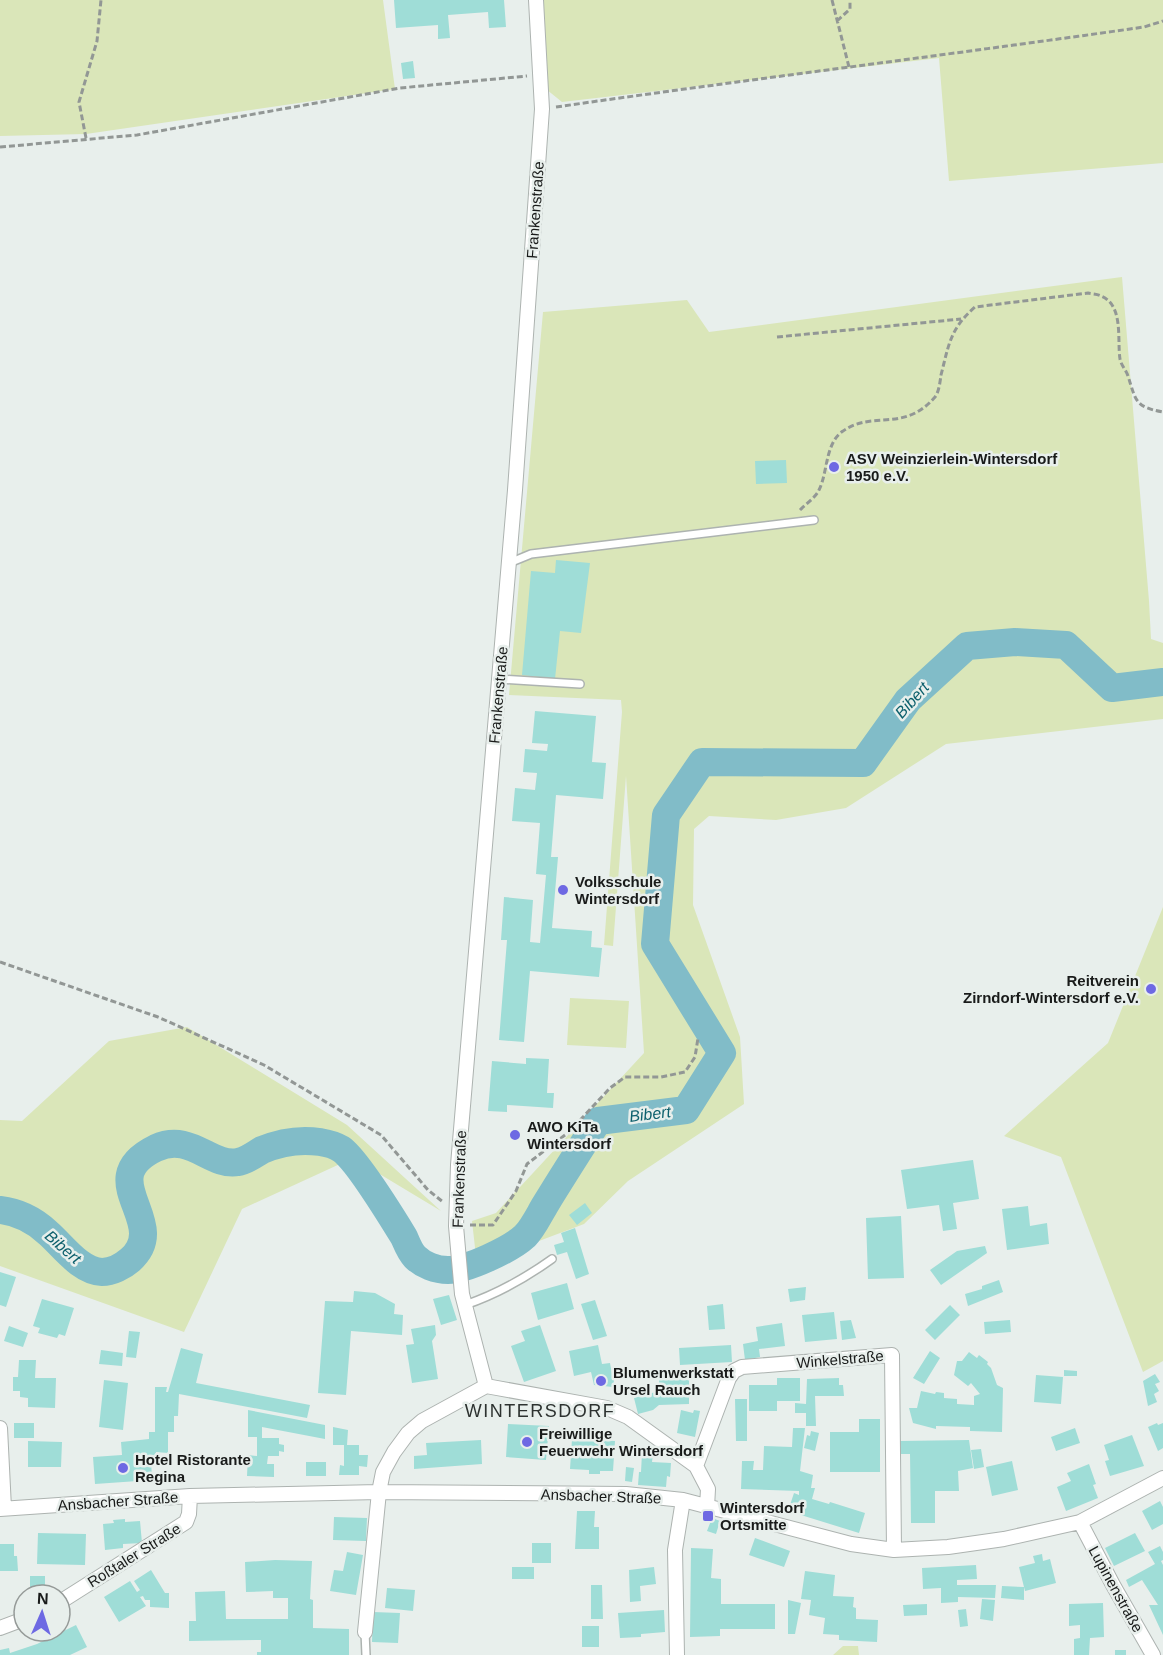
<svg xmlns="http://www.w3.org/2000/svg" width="1163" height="1655" font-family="Helvetica,sans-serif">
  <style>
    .green { fill: #dae6b9 }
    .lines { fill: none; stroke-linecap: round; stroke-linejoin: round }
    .river { stroke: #81bcc8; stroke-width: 28 }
    .building { fill: #9fddd7 }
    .service-casing { stroke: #adb3b0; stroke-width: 10 }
    .minor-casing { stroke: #adb3b0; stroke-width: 16 }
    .path { stroke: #929795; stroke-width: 3; stroke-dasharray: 6 3; stroke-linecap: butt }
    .service { stroke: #fff; stroke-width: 7 }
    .minor { stroke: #fff; stroke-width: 14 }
    .poi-dot { fill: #6e69e3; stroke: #e8efec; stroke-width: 2 }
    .labels { text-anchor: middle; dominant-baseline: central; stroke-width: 5; stroke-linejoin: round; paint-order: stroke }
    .street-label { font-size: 15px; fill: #191b1a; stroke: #e8efec }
    .poi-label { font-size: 15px; font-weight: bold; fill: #191b1a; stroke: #e8efec; text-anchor: start }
    .water-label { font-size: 16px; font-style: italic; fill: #0c5f6c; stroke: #e8efec }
    .quarter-label { font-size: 18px; letter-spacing: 1.5px; fill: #2d3230; stroke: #e8efec }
  </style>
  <rect width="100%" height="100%" fill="#e8efec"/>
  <path class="green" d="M0,0H383L395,89L86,134L0,136Z
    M532,0H1163V163L949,181L939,58L562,102L536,81Z
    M1122,277L1149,601L1151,639L1163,643V719L946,744L846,808L776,820L709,816L694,829L693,905L740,1037L744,1104L628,1181L584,1224L531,1244L478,1274L472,1221L496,1213L644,1053L626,776L613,946L604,945L622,712L621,700L509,695L543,312L687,300L709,332Z
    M1163,907V1361L1143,1372L1061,1157L1004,1136L1108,1043Z
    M570,998L629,1001L626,1048L567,1045Z
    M187,1027L347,1125L441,1211L353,1158L242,1209L184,1332L0,1266V1120L22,1121L109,1041Z
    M843,1646H858L859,1655H833Z"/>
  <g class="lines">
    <path class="river" d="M0,1210C18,1212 34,1220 48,1233C63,1246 80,1271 102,1272C112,1272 123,1266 130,1260C173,1222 90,1180 156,1148C191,1132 210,1167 238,1162C246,1161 255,1154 262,1150C281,1142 300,1139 320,1142C326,1143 335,1145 341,1149C356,1159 393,1219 404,1237C407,1244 410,1252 415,1257C423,1265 436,1270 448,1270C467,1270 511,1249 525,1236C533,1228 539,1215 545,1205C562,1177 580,1149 598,1121L686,1110L722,1053L655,944L666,815L702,762L863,763L908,700L967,646L1015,642L1066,645L1112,688L1163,682"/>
  </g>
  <path class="building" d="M394,0H504L506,27L489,28L488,12L448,15L450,38L438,39V25L396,28Z
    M413,61L415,78L403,79L401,63Z
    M786,460L787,483L756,484L755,461Z
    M556,560L590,563L581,633L560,631L555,679L522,675L531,571L555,573Z
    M535,711L596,716L592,762L606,763L603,799L556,795L551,857H558L552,928L592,931L591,947L602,948L599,977L530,971L524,1042L499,1040L507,940H501L504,897L533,900L530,942L540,943L546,875L536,874L540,823L512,821L515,788L535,790L537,773L523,772L525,749L547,751L548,744L532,743Z
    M526,1058L549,1059L547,1093H554L553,1108L507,1105V1112L488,1111L492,1061L526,1064Z
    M973,1160L979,1199L953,1203L957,1229L943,1231L939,1205L907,1209L901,1170Z
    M585,1203L592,1213L577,1225L569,1215Z
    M1028,1206L1030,1226L1047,1223L1049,1244L1007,1250L1002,1209Z
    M901,1216L904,1278L868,1279L866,1218Z
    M575,1228L589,1274L576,1279L567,1252L557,1255L554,1245L564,1242L561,1233Z
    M985,1246L987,1253L941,1285L930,1270L957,1251Z
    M0,1272L16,1277L6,1307L0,1305Z
    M999,1280L1003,1292L968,1306L965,1294L982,1289V1286Z
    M567,1283L574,1309L538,1320L531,1293Z
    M806,1287L805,1300L790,1302L788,1289Z
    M354,1291L375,1293L395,1304L394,1314L403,1315L402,1335L351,1331L346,1395L318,1393L325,1301L353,1302Z
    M449,1295L457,1320L441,1325L433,1299Z
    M42,1299L74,1308L65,1336L59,1334L57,1338L38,1333L40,1328L33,1326Z
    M595,1300L607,1336L593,1340L581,1304Z
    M723,1304L725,1329L709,1330L707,1306Z
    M950,1305L960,1315L935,1340L925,1330Z
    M834,1312L837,1339L805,1342L802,1315Z
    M851,1320L856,1338L842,1340L840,1321Z
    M1010,1320L1011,1332L985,1334L984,1322Z
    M782,1323L785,1346L759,1349L760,1357L745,1360L743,1344L758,1341L756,1327Z
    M435,1325L436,1335L432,1341L438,1379L412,1383L406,1345L414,1344L411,1329Z
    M540,1325L556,1371L524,1382L511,1346L525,1341L521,1331Z
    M9,1326L28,1333L23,1347L4,1341Z
    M129,1331L140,1332L136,1358L126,1357Z
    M598,1345L602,1364L610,1363L612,1374H615L613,1387L594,1385L591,1372L574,1376L569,1351Z
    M731,1345L732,1362L680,1365L679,1348Z
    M181,1348L203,1354L196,1383L310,1405L307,1418L179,1394L178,1416H174V1432H168V1453L156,1452L157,1459H151L152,1480L95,1484L93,1457L122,1455L121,1442L149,1439V1432H155V1387H167L166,1392H168Z
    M101,1350L123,1353L122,1366L99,1364Z
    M930,1351L940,1358L924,1384L913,1378Z
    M969,1352L977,1358L979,1355L988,1362L987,1364L991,1368L997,1385L1003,1388L1002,1432L970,1431V1427L936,1426V1429L913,1423L909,1408H917L921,1391L935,1394L936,1392L944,1393V1398L957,1399V1404L974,1405V1396L980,1394L971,1383L968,1386L954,1375L957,1361H962Z
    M19,1360H36L35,1378H56L55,1408L28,1407V1398L20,1397V1391H13V1377H18Z
    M1064,1370L1077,1371V1376H1064Z
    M1155,1374L1160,1382L1155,1384L1159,1391L1154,1394L1157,1402L1148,1406L1143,1381Z
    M1036,1375L1063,1377L1061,1404L1034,1402Z
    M777,1378H800V1401H777V1411H749V1385H777Z
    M839,1378V1385H843L844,1396H815L816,1426H806V1413H795V1403L806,1404L807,1379Z
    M689,1379V1404L659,1405L653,1410L638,1414L634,1398L659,1391V1380Z
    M104,1380L128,1383L123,1430L99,1427Z
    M735,1399H747V1441H736Z
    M248,1410L325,1425V1439L262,1427V1438H279V1444L284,1445V1452L279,1451V1456H268L267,1464H274V1477L247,1476L248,1455L257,1456V1437H248Z
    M681,1410L693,1413L694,1410L700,1411L695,1437L677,1433Z
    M859,1419H880V1472H830V1432H859Z
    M14,1423H34V1438H14Z
    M1157,1423L1158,1425L1163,1423V1448L1158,1451L1148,1427Z
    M508,1424L549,1426L546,1460L506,1457Z
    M333,1427L348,1430L347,1445H359V1455H368L367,1467L359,1466V1475H339L340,1465L344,1466V1445H333Z
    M793,1428H805L800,1471L813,1475L811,1488H815L812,1499L829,1504L830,1502L865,1513L859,1533L788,1511L794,1493L799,1495V1491L741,1489L742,1461H754L753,1470H763L764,1446L792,1447Z
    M1075,1428L1080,1443L1056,1451L1051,1437Z
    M811,1431L819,1433L815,1451L804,1448L807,1435L810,1436Z
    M1132,1435L1144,1466L1110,1476L1105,1461L1109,1460L1104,1445Z
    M572,1439L615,1441L613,1471H600V1474H589V1470L570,1469Z
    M481,1440L482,1464L414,1469V1456L427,1455L426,1443Z
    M969,1440L973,1468L958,1471L959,1491H935V1523H911L910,1454H900V1441Z
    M28,1441L62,1442L61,1467H28Z
    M981,1449L984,1467L974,1469L971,1450Z
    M642,1453H653L652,1462L671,1463L670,1477L667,1476L666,1487L638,1485L639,1472H641Z
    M1012,1461L1018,1490L992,1496L986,1467Z
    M306,1462H326V1476H306Z
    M1089,1464L1096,1484L1093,1485L1098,1498L1066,1511L1057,1487L1071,1481L1067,1473Z
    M626,1467L634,1468L632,1482L625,1481Z
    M1160,1501L1163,1507V1524L1152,1530L1142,1511Z
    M577,1511H595L594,1527H599V1549H575Z
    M334,1517L367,1518L366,1541L333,1540Z
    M712,1518L720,1521L716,1534L707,1531Z
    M125,1519V1522L140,1521L142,1543L123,1544V1548L105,1550L103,1524L114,1523L113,1520Z
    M38,1533L86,1534L85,1565L37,1564Z
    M1135,1533L1145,1551L1114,1566L1105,1548Z
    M755,1538L790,1551L784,1567L749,1555Z
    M532,1543H551V1563H532Z
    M0,1544H14V1556H17L18,1571H0Z
    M1160,1546L1163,1552V1560L1161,1561L1163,1565V1635L1149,1605H1158L1142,1580L1129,1587L1126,1580L1155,1564L1148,1552Z
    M691,1548L713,1549L711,1578L721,1579V1604H775V1629H720V1636L690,1637Z
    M347,1552L363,1555L356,1595L330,1591L334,1570L343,1571Z
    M1042,1554L1043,1561L1050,1559L1056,1583L1025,1591L1019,1567L1035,1563L1033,1556Z
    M275,1560L312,1561L310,1599L313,1600V1628L349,1629V1655H257V1652H261V1640L189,1641V1621H196L195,1592L225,1591L226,1619H288V1598H273V1591L246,1592L245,1562Z
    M976,1565L977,1579L957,1580V1585H996L995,1598L958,1597V1602L941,1603V1588L923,1589L922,1568Z
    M512,1567H534V1579H512Z
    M654,1567L656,1584L640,1586L641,1601L630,1602L629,1570Z
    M151,1570L165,1593H169V1608L150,1607V1600H145L143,1596L140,1597L146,1606L119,1622L104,1597L130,1581L137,1592L140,1590L134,1581Z
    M805,1571L835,1575L833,1596L854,1597L853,1607L856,1608V1619L878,1620L877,1642L839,1640V1635L823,1634L825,1618L809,1615L811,1600L801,1599Z
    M30,1576H45V1595H30Z
    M591,1585H602L603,1619H591Z
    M1002,1586L1024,1587V1600L1001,1598Z
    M387,1588L415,1590L413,1611L385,1608Z
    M982,1599L995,1600L993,1621L980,1619Z
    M788,1600L801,1603L795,1634H788Z
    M1103,1603L1104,1637L1090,1638L1089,1655H1074V1639L1080,1638V1625L1069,1626V1604Z
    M927,1604V1615L904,1616L903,1605Z
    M966,1609L968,1626L960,1627L958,1610Z
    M664,1610L665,1632L641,1634V1637L620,1638L618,1613Z
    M373,1612L400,1613L398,1643L372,1642Z
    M76,1625L87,1647L70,1655H0V1650L9,1648L10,1653L37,1644Z
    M582,1626H599V1647H582Z
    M1115,1650H1126V1655H1115Z"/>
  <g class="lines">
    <defs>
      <path id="service" d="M509,563L531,554L814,520
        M499,679L580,684
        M465,1305C497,1294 524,1279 552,1259
        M365,1632L366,1655"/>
      <path id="minor" d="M486,1386L462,1294L456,1226L458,1165L515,490L542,109L536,0
        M0,1428L4,1508
        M696,1466L729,1378L734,1371L742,1367L892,1355L894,1550
        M0,1509L190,1496L379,1492L626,1494L683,1500L851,1544L894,1550L948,1547L1004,1539L1080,1522L1163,1478
        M1080,1522L1113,1585L1153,1655
        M60,1602L186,1522L189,1514L190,1496
        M0,1628L24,1619
        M365,1632L379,1492L383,1472L394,1452L408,1433L422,1421L486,1386L607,1408L628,1417L696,1466L708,1489L707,1507
        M677,1655L675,1550L683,1500"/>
    </defs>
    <use href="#service" class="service-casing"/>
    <use href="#minor" class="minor-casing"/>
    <path class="path" d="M832,0L849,67
      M837,21L850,9V0
      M556,107C751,79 948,55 1144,27L1163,21
      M86,138L79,102L97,41L101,0
      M0,147L137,135L400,88L527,76
      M777,337L961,319
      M800,510C806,504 816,497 819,490C828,472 825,443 843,431C873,410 904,433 935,397C939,392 940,382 941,375C949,344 950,329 975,307L1088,293C1092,294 1098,294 1101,296C1124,305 1117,340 1120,359C1121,365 1126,370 1128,376C1136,401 1135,407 1163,412
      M0,962L158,1017L264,1065L381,1135L428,1190L443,1202
      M470,1225H493L516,1191L527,1164L569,1132L610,1088L625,1077H661L685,1072L695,1057L698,1038"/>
    <use href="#service" class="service"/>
    <use href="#minor" class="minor"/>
  </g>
  <g class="poi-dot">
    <circle cx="834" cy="467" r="6"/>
    <circle cx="563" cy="890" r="6"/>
    <circle cx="1151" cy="989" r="6"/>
    <circle cx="515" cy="1135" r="6"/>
    <circle cx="601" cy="1381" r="6"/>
    <circle cx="527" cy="1442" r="6"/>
    <circle cx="123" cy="1468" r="6"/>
    <rect x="702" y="1510" width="12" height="12" rx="3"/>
  </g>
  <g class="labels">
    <g class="street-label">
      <text transform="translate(535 210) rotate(-86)">Frankenstraße</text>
      <text transform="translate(498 695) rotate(-85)">Frankenstraße</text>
      <text transform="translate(459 1179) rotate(-88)">Frankenstraße</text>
      <text transform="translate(840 1359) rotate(-5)">Winkelstraße</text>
      <text transform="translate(601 1496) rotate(2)">Ansbacher Straße</text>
      <text transform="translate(118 1501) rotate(-4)">Ansbacher Straße</text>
      <text transform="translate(134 1555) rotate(-32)">Roßtaler Straße</text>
      <text transform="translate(1116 1589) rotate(61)">Lupinenstraße</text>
    </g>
    <g class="poi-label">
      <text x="846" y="458">ASV Weinzierlein-Wintersdorf<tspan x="846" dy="17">1950 e.V.</tspan></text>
      <text x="575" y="881">Volksschule<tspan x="575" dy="17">Wintersdorf</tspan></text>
      <text x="1139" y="980" text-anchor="end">Reitverein<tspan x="1139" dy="17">Zirndorf-Wintersdorf e.V.</tspan></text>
      <text x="527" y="1126">AWO KiTa<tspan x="527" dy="17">Wintersdorf</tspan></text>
      <text x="613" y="1372">Blumenwerkstatt<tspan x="613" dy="17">Ursel Rauch</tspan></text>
      <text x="539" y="1433">Freiwillige<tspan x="539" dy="17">Feuerwehr Wintersdorf</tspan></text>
      <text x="135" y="1459">Hotel Ristorante<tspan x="135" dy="17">Regina</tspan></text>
      <text x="720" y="1507">Wintersdorf<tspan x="720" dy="17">Ortsmitte</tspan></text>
    </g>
    <g class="water-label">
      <text transform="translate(912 700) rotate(-48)">Bibert</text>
      <text transform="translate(650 1114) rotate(-7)">Bibert</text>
      <text transform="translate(63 1247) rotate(41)">Bibert</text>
    </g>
    <g class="quarter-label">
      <text x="540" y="1411">WINTERSDORF</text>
    </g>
  </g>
  <g transform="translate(42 1613) rotate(3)"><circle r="28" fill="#e8efec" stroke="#959a98" stroke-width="1.5"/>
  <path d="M0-4.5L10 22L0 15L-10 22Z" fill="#6e69e3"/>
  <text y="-9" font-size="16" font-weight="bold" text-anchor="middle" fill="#191b1a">N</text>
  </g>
</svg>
